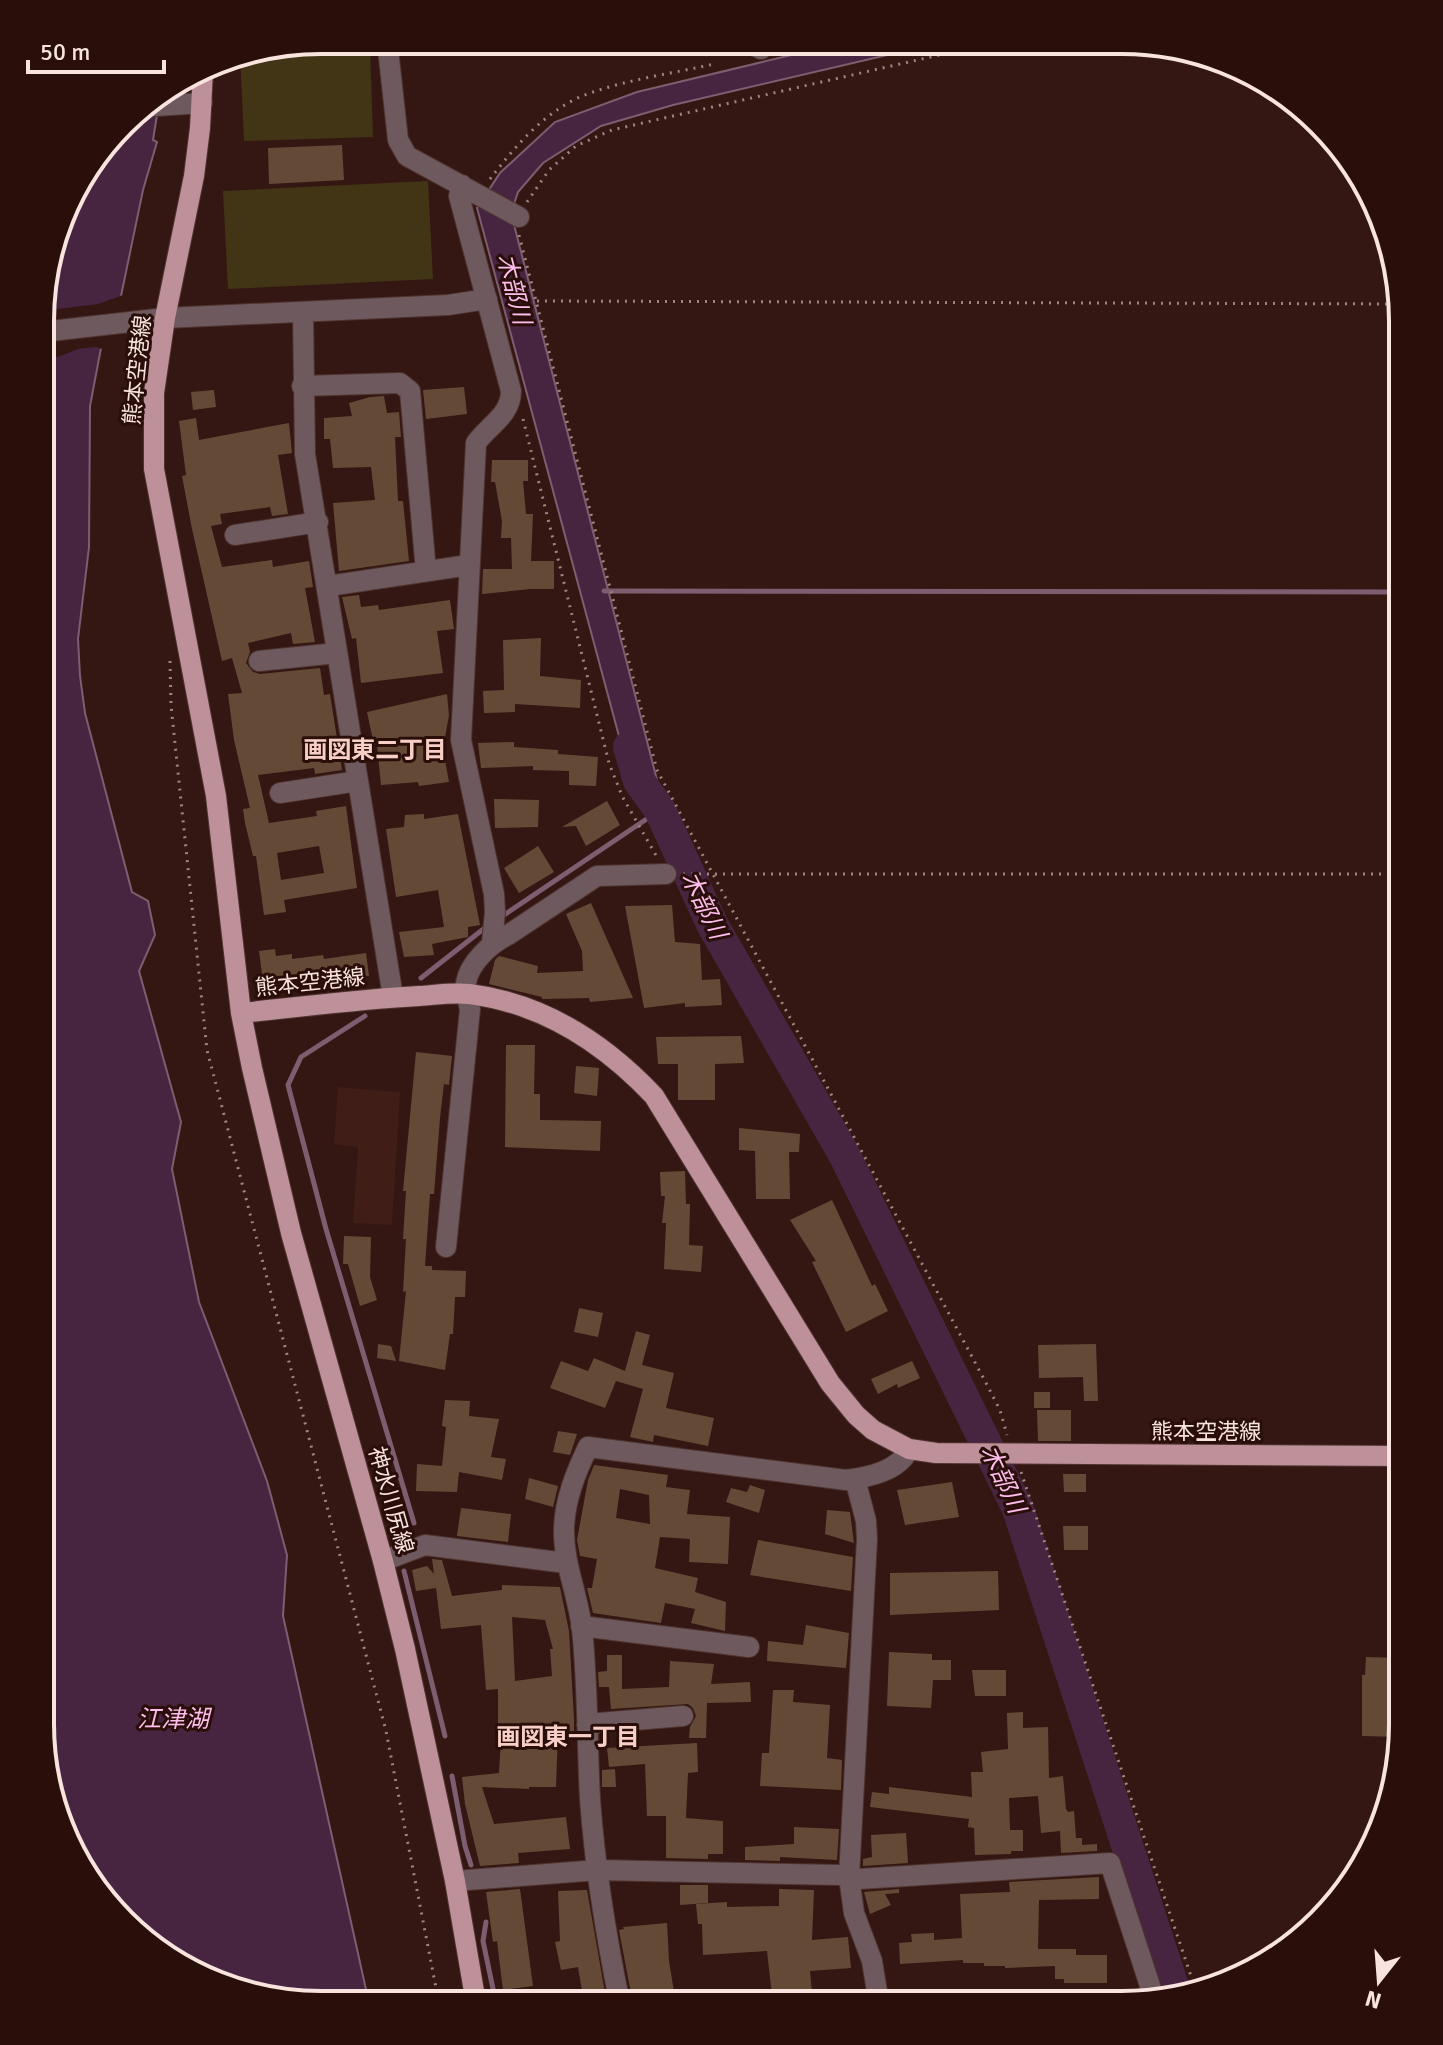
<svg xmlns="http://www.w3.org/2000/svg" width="1443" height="2045" font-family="Signika,'Noto Sans JP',sans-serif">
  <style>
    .built { fill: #411d17 }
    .green { fill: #423515 }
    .water { fill: #472540; stroke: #7c5e70; stroke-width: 2 }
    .pier { fill: #341712 }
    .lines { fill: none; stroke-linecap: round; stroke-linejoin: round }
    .stream { stroke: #7c5e70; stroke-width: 5 }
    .river { stroke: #472540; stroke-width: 32 }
    .building { fill: #644a36; fill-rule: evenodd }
    .minor-casing { stroke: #4f342f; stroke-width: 22 }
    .major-casing { stroke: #4f342f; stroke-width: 22 }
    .path { stroke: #9e8581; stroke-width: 3; stroke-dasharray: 2 6; stroke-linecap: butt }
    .minor { stroke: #6e595e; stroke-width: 20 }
    .major { stroke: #bd909a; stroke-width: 20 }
    .labels { text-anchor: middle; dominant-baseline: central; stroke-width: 6; stroke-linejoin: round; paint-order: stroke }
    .street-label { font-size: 22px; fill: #f8e3df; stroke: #2a0e09 }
    .water-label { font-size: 24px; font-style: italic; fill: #fdbded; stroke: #2a0e09 }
    .neighbourhood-label { font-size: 24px; font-weight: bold; fill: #f8cfc7; stroke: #2a0e09 }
    .rim { fill: none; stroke: #f8e3df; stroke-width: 4 }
  </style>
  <rect width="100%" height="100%" fill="#341712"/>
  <path class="built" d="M338,1087L400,1092L392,1225L353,1223L358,1147L334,1144Z"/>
  <path class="green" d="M370,45L373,137L244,141L240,53L273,48Z
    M428,181L433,279L228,289L223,191Z"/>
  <path class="water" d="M846,42H943L673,105L601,126L543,163L518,192L511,213L657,780L634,792L477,208L500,173L555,122L637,92Z
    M136,109L157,115L153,140L157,142L143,190L121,296L101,348L90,406L89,547L78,639L80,676L85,713L132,892L148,901L155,935L139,971L181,1122L172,1169L199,1302L267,1481L287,1555L283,1616L369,2003H285L150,1947L69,1848L40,1724L42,284L77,181Z"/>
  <path class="pier" d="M126,294L105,350L96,347L78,349L58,357L42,355V311L98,304Z"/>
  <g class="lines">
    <path class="stream" d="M604,591L1403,592
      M501,917L660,810
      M421,978L486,927
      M365,1016L301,1057L288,1085L326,1229L414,1523
      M404,1571L445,1736
      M452,1776L465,1846L471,1865
      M486,1922L483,1941L496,2003"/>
    <path class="river" d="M629,747L639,781L660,810L712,924L845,1156L1018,1509L1175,1993"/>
  </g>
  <path class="building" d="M342,145L344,180L269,184L268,148Z
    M464,387L467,414L426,419L423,390Z
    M214,390L216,407L193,410L191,392Z
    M384,396L387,413L399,412L401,437H395L398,501H403L409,561L339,571L333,503L375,500L371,467L333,468L330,439H324V418L352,416L349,403L370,397Z
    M196,418L199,440L289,423L292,453L278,455L288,514L272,516L270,507L220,514L222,524L211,526L222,567L272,560L273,567L309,561L313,587L305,588L315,642L293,644L291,633L248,643L250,652L246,663L253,672L260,674L320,668L324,695L330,694L342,770L315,774L314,768L258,775L269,823L317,816L316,811L346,806L357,888L284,900L286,912L264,915L256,856H253L245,823L243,809L250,808L234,740L228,694L242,693L232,658L222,661L192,529L182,476L186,475L179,421ZM319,846L324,873L281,880L277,853Z
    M492,460H528V481H523L526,514H533L531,561H554V589H531L482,594L483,569H512L511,538H501L502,521L495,482H491Z
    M359,595L361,607L378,605L379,610L450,600L454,629L437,631L443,673L361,683L356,638L352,639L342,597Z
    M541,638L540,676L581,680L580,708L515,704V712L484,713L483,691L504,690L503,640Z
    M447,694L449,715L443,749L449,782L419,786L418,782L381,785L377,745H374L367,712Z
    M514,742V747L558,750V754L598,757L596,786L569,785V771L533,770V766L481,768L478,743Z
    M494,799L539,800L538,827L495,828Z
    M607,801L620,825L586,846L576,826L562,827Z
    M424,814V819L458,814L480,925L468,927V937L432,944L434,955L404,957L399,932L444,927L438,890L396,897L386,829L404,827L405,815Z
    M538,846L554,872L519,893L504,868Z
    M591,903L633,998L590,1002L589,998L542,999V997L489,984L495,960L499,956L538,966L537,973L583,971L582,951L566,914Z
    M672,905L675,942L700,944L702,980L720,979L722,1005L685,1007V1003L644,1008L625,906Z
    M275,949L276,956L292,954V959L323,955L324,959L366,953L369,976L302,981V976L263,981L259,951Z
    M741,1036L744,1063L715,1064V1100H678V1064H658L656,1037Z
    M506,1045H535L534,1094H540V1120L601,1121L600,1151L505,1147Z
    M416,1052L452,1056L449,1085L444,1084L440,1118L434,1194H430L425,1266H432V1270L466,1271L465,1297H455L453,1334H450L445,1370L399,1361L406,1291L403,1292L406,1239H403L406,1191H403Z
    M576,1066L599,1068L597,1096L574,1093Z
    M739,1128L800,1134L799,1152H789L790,1199H756L755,1151L739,1150Z
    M685,1171L686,1204H690L689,1245L703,1246L701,1272L664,1269L666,1223H662L665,1196H661L660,1172Z
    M832,1200L872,1286L875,1284L888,1311L846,1332L812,1262L816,1261L790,1220Z
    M344,1236L371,1237L370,1277L377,1300L360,1306L348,1264H343Z
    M579,1308L603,1313L598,1337L574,1332Z
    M636,1331L650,1335L642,1365L674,1373L666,1408L714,1418L708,1446L654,1435L653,1442L630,1437L643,1389L616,1381L605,1408L550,1388L561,1361L588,1371L594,1358L625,1371Z
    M378,1344L391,1346L396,1361L377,1358Z
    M1096,1344L1098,1401H1084L1083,1377L1039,1378L1038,1345Z
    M912,1361L920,1378L898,1388L897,1384L878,1394L871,1379Z
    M1034,1392H1050V1408H1034Z
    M445,1400L470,1401L469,1416L499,1419L491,1457L506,1459L502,1480L459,1472L457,1492L416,1491L417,1464L442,1466L446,1427L442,1426Z
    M1037,1410H1071V1441H1038Z
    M558,1431L577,1434L570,1455L553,1452Z
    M594,1465L668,1475L666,1487L690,1490L687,1514L730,1517L728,1564L689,1562L690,1539L660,1537L655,1568L698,1578L695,1592L726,1602L725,1631L691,1623L695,1609L665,1603L661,1623L593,1613L587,1588H592L597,1559L580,1556L577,1540L588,1480ZM620,1489L649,1495L650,1524L616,1518Z
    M1063,1474H1086V1492H1064Z
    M529,1478L558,1486L553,1507L525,1499Z
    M952,1482L959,1517L905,1525L897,1490Z
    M750,1485L765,1490L759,1513L726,1502L731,1488L747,1492Z
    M461,1508L511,1514L508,1542L457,1536Z
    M827,1510L850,1512L854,1543L825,1534Z
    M1063,1526H1088V1550H1064Z
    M758,1540L853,1557L851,1591L750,1575Z
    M432,1559L442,1560L452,1596L502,1590V1585L560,1587L569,1631L574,1719V1733L558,1732L556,1787H529V1789L482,1787L494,1824L566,1817L570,1849L518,1853L519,1863L480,1866L465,1804L462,1777L499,1773L501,1739H498V1689L486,1690L481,1625L441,1629L436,1588L416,1591L412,1570L427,1566L434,1574ZM512,1617L545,1620L553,1649H550L552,1676L515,1681Z
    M998,1571L999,1610L890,1615V1573Z
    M806,1625L849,1633L846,1668L767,1661L768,1641L803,1645Z
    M889,1652L932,1654V1660H951V1680H933L931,1708L887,1706Z
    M607,1655H622V1689L669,1687L670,1661L714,1664L711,1684L750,1682L751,1702L707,1703L706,1738H689L690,1727L696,1716L693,1708L688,1704L611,1709L609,1687H599L598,1672L607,1671Z
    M1366,1657L1402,1658V1737L1362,1736V1675H1365Z
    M972,1670H1006V1696H975Z
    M773,1690H794L793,1702L830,1705L827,1758L842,1760L841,1790L760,1786L762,1753H769Z
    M1023,1712V1728L1048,1727L1049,1778L1063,1776L1066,1809L1068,1812L1074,1811L1076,1838H1082V1845L1097,1844V1851L1061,1853L1060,1831L1041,1833L1038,1796L1009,1798L1010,1830H1023V1851H1011V1854L975,1855L974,1828L968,1827L969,1819L870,1807L872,1792L889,1794V1787L972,1797L971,1772H983L981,1752L1008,1749L1007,1713Z
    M697,1743L698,1772L688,1773L686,1818L723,1821V1854H708V1859L666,1858V1816H647L645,1764L609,1767L607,1748Z
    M615,1769L616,1787H602V1770Z
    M794,1827L839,1829L837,1860L780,1857V1861L745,1860V1847L794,1844Z
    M906,1833L908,1863L863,1866V1859L872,1857L871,1835Z
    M1099,1877V1899L1039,1900L1038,1949H1076V1955H1107V1983H1064V1979H1055V1966L1005,1968V1966H984V1963H963V1960L900,1964L899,1943L912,1942L911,1934L934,1933V1940L962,1938L960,1894L1010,1892L1009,1882Z
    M680,1885H708V1903L680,1905Z
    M520,1889L533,1986L503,1990L497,1941L493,1942L486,1892Z
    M779,1889L814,1890L812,1940L848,1937L851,1968L810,1971L813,2004H773L767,1951L703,1955L702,1924H698L696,1904L727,1902V1907L779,1906Z
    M899,1889V1893L885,1894L891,1905L870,1914L864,1892Z
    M587,1890L605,1993L597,1994L599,2004L584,2003L578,1967L561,1970L555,1942L560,1941L558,1891Z
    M667,1923L669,1961L676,2004H633L619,1930L624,1929L623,1927Z"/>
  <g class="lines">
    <defs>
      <path id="minor" d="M387,40L398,140L407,156L519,217
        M388,43H737L751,44L761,49
        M141,107L202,103
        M462,185L459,196L511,391C511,415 489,425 476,443L461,740L494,894L495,912L492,943
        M303,312L305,454L393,997
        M42,332L165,318L448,305L487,299
        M302,386L400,383L410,391L426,571
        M235,535L318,522
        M328,586L469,565
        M259,661L337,653
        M280,793L358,781
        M446,1247L470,1009C468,1001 465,991 466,983C469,963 491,943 508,935L597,876L666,874
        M855,1479L866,1521L867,1539L849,1877L854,1913L872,1961L879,2004
        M383,1561L425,1545L566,1563
        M581,1626L749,1647
        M587,1724L683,1716
        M455,1881L598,1870L839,1875L859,1879L1110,1863L1154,1998
        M620,2004C606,1936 595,1868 590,1799C587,1743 588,1685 582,1629C578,1594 563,1563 564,1528C565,1499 576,1472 588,1447L846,1480C869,1477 899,1471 909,1449"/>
      <path id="major" d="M203,71L200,128L194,176L165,318L154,393V469L216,796L241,1013L252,1068L291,1233L383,1561L405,1649L455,1881L476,2003
        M241,1013C301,1007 360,999 419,996C435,995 453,992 469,994C542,1003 604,1043 654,1096L830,1383L856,1415L873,1430L909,1449L936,1453L1402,1456"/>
    </defs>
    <use href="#minor" class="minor-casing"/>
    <use href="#major" class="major-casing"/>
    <path class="path" d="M778,45L794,41
      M490,179C517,144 549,106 593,92C631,79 674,73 714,64
      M527,202L549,170L576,146L612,130L996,42
      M519,235L657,770L985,1381L1000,1410L1007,1435
      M537,301L1399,304
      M523,419L609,763L622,796L657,857
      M170,661L171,705L207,1050L386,1731L439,2003
      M683,874H1403
      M1021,1472L1195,1988"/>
    <use href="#minor" class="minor"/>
    <use href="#major" class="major"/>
  </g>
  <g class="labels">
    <g class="street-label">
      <text transform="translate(137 370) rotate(-84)">熊本空港線</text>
      <text transform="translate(310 982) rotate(-6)">熊本空港線</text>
      <text x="1206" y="1431">熊本空港線</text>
      <text transform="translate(391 1500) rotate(74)">神水川尻線</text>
    </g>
    <g class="water-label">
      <text transform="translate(514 289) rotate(76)">木部川</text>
      <text transform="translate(704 905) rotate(64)">木部川</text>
      <text transform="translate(1003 1479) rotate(65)">木部川</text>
      <text x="173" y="1719">江津湖</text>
    </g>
    <g class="neighbourhood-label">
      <text x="375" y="750">画図東二丁目</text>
      <text x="568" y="1737">画図東一丁目</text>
    </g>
  </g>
  <path d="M0 0H1443V2045H0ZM321 54H1122A267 267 0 0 1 1389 321V1724A267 267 0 0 1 1122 1991H321A267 267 0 0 1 54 1724V321A267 267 0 0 1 321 54Z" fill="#2a0e09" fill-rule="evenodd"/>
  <path class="rim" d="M321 54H1122A267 267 0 0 1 1389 321V1724A267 267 0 0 1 1122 1991H321A267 267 0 0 1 54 1724V321A267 267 0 0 1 321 54Z"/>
  <g transform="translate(1379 1981) rotate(197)" stroke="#2a0e09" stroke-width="6" paint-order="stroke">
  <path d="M0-6L14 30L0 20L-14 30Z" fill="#f8e3df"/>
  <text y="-12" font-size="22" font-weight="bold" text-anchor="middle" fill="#f8e3df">N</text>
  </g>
  <path d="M28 60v12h136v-12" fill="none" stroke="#f8e3df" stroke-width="4"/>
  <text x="40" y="60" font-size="24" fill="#f8e3df" stroke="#2a0e09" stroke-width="6" paint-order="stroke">50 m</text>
</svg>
